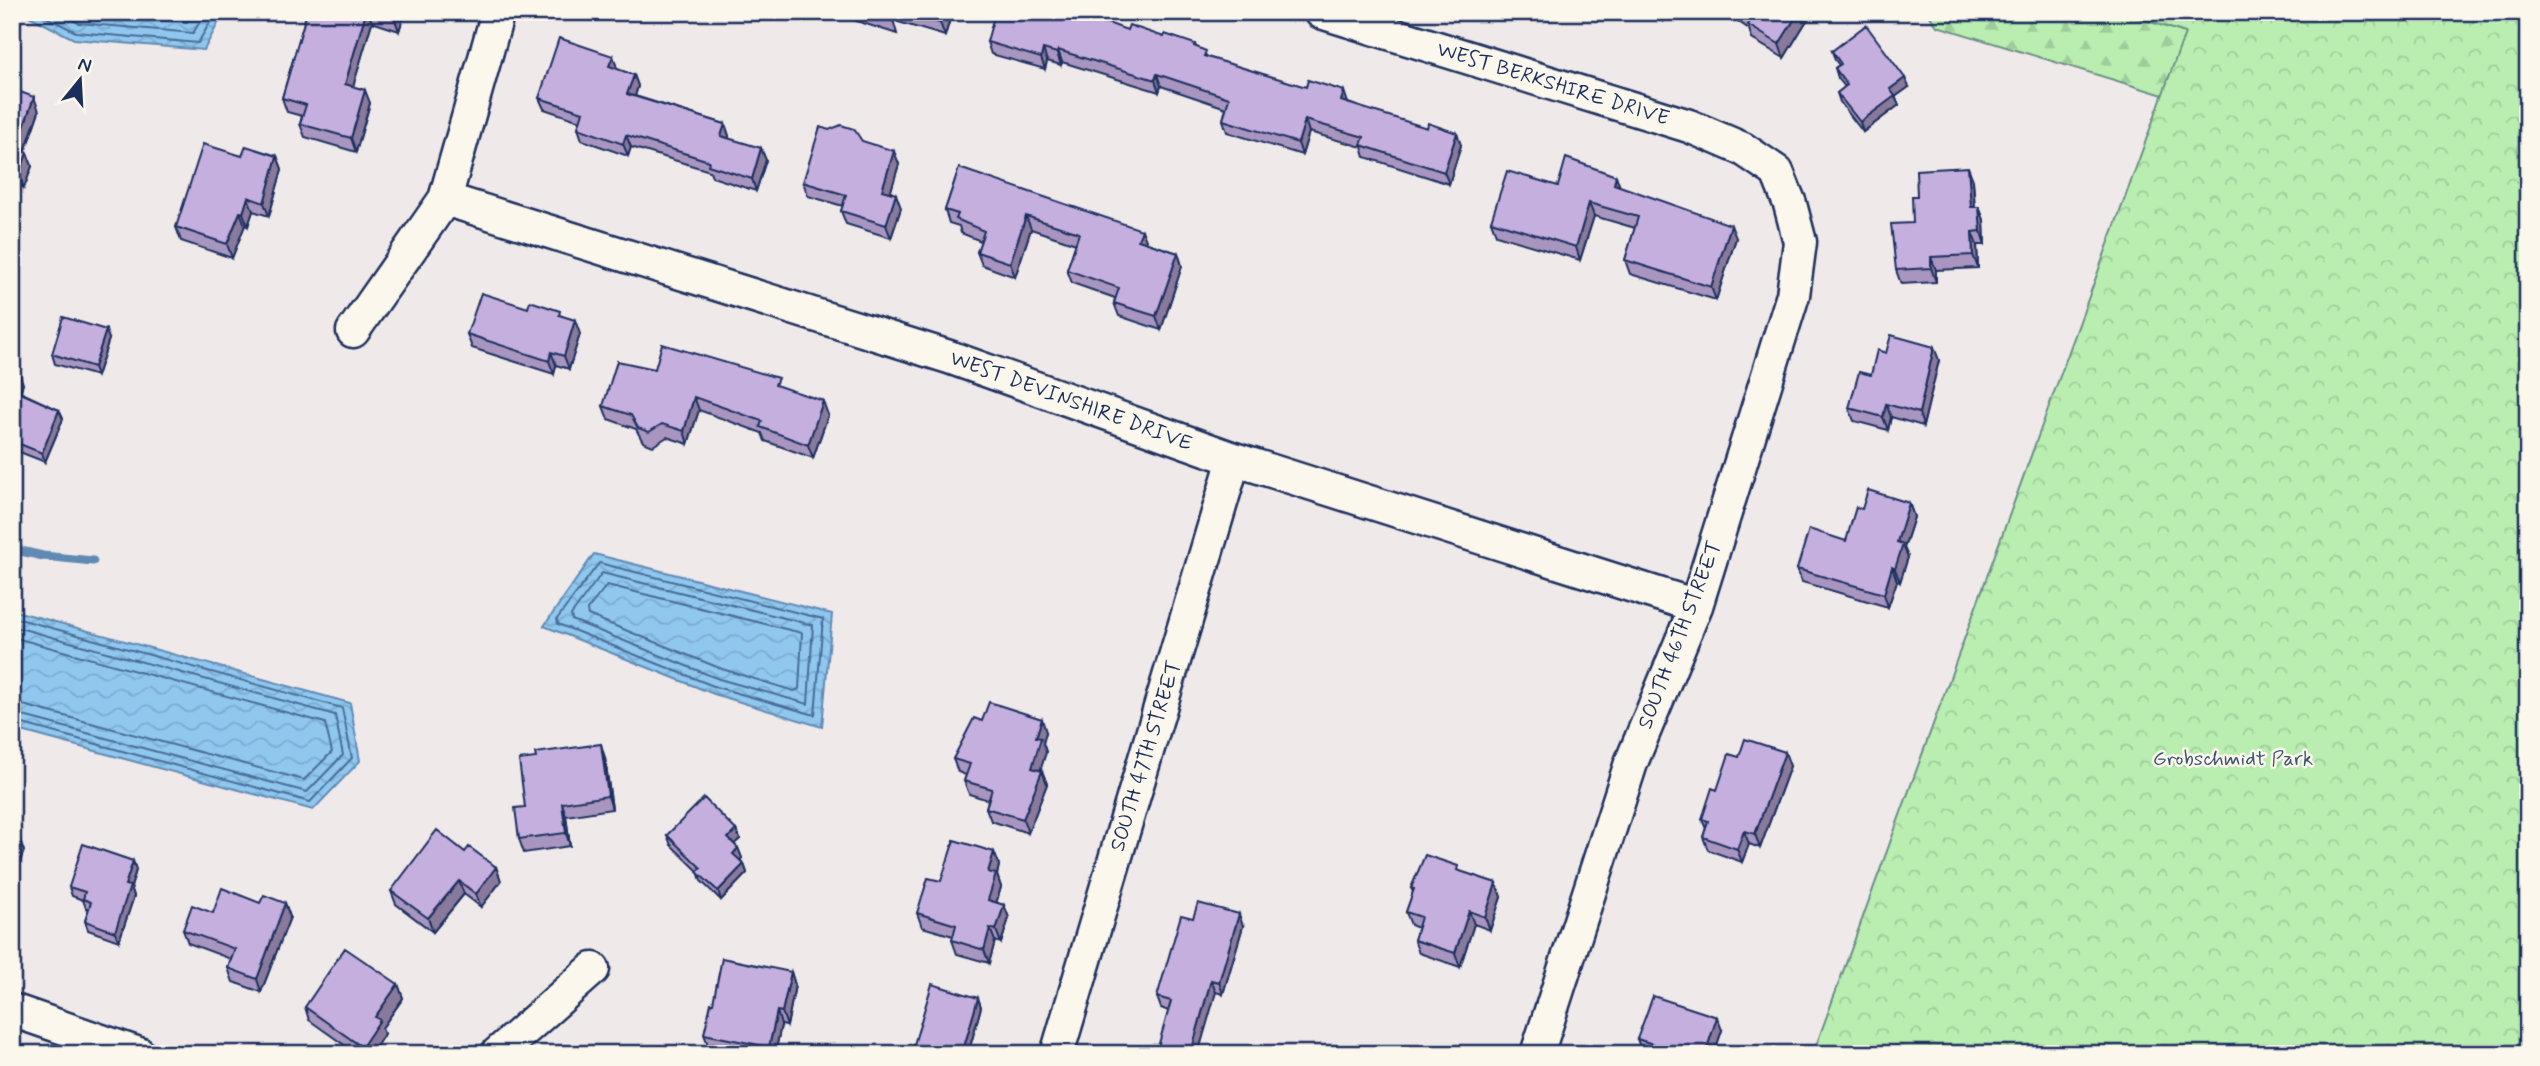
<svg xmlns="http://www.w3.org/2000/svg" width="2540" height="1066" font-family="Mynerve,sans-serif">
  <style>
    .forest { fill: url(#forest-firs); stroke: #6a8e87; stroke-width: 2 }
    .park { fill: url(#park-crowns); stroke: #6a8e87; stroke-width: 2 }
    .water { fill: url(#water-waves); stroke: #618ab4; stroke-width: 2 }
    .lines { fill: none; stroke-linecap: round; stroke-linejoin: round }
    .shore { stroke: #496c98; stroke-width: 2 }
    .stream { stroke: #618ab4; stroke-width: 9 }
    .minor-casing { stroke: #1b2f5e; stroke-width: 37 }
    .minor { stroke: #fbf7ec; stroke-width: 32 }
    .wall { fill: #a996c0; stroke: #1b2f5e; stroke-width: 2 }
    .shaded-wall { fill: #897a9c; stroke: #1b2f5e; stroke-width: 2 }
    .building { fill: #c4afdf; stroke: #1b2f5e; stroke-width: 2 }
    .labels { text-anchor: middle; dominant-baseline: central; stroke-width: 5; stroke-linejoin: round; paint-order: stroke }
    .street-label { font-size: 21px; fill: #1b2f5e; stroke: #fbf7ec }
    .park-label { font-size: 21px; fill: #3b556e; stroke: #fbf7ec }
  </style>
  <defs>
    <pattern id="forest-firs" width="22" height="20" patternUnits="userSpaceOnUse" patternTransform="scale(1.75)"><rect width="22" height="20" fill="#b9eeb0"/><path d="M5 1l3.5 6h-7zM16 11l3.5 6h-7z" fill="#9ecc9a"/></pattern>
    <pattern id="park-crowns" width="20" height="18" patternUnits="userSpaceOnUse" patternTransform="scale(1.75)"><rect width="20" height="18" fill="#b9eeb0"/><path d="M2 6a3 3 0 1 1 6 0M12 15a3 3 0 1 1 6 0" fill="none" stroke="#9ecc9a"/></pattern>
    <pattern id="water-waves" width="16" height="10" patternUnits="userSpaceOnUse" patternTransform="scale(1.75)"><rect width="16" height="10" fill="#8fc7ee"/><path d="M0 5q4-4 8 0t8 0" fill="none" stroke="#7babce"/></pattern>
  </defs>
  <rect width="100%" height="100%" fill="#f0e9e9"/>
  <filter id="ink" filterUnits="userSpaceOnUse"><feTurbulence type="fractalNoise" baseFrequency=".0143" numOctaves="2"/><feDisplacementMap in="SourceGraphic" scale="14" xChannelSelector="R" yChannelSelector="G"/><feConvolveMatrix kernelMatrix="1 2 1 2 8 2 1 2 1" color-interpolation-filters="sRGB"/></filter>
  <g filter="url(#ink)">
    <path class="forest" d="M1927,12H2528L2163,95L1937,26Z"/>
    <path class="park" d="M2120,12H2528V1054H1813L2185,33Z"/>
    <path class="water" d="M21,12H224L204,50L74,39Z
      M594,554L832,614L822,727L714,694L544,626Z
      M12,610L350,703L360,761L313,810L18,730L12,727Z"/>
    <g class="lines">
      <path class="shore" d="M36,12L76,32L198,43L216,12
        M56,12L79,23L193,33L206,12
        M80,12L187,22L195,12
        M599,563L823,619L815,715L716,687L558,624L557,619Z
        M602,573L813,625L808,704L719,679L572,620L571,615Z
        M607,585L802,633L799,689L794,691L722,669L588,615L587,610Z
        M12,617L342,708L352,758L310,802L12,721
        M12,626L335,715L343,755L307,792L12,713
        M12,637L325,723L332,752L304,780L12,702"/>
      <path class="stream" d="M12,549L43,556L93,561"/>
      <defs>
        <path id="minor" d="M1321,12L1689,126L1743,149L1777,172L1790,204L1800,242L1793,295L1696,606L1631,763L1537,1054
          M445,199L949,357L1234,459L1696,606
          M353,331L445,199L498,12
          M12,1010L139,1054
          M497,1054L593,969
          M1057,1054L1234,459"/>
      </defs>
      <use href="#minor" class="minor-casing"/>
      <use href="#minor" class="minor"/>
    </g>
    <path class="wall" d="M307,12H405L399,31L372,22L353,86L370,103L356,152L305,137L300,124L302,116L287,112L282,98Z
      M844,12H891L897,34L847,18Z
      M894,12H952L945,36L898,22Z
      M1651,12H1666L1663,21L1658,20L1655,14Z
      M1724,12H1812L1784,58L1752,39L1749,29Z
      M1127,30L1195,44L1196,47L1209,58L1348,103L1461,145L1449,184L1365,157L1362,147L1309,132L1302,155L1227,132L1223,120L1226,108L1161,86L1159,92L1062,62L1061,65L1047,61L1045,69L991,54L987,42Z
      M1832,51L1909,87L1895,97L1899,105L1863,132L1840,102L1837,93L1845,87L1838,78L1835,68L1839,65L1835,60Z
      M613,56L617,69L634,75L638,86L635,96L725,124L729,136L728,138L766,160L756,191L712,177L710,171L631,147L628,156L582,140L578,128L580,121L544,109L539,98Z
      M12,89L39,111L25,152L27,153L32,166L24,188L20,186L12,209Z
      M862,141L899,164L890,193L901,208L891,238L846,224L841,211L843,206L808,196L803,182Z
      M242,156H277L282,169L269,216L253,211L248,226L245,225L232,258L181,241L176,227Z
      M959,168L1147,243L1178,253L1182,266L1161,330L1119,316L1114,303L1115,298L1072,283L1067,270L1076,244L1031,229L1015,277L982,265L977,252L981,241L961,233L959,226L949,223L945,210Z
      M1616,176L1620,187L1736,238L1716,300L1630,274L1625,260L1635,228L1594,216L1580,260L1496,235L1491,221L1558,186Z
      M1973,180L1975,207H1979L1984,220L1985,245H1977L1978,268L1936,270V282L1901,284L1896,270L1913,223L1917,196Z
      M528,308L562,316L580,334L569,369L556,365L554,374L472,348L467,334Z
      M109,339L97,376L55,364L52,354Z
      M1886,353L1939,360L1923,426L1891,417L1888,430L1854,421L1849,408Z
      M655,369L781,387L828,415L813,458L765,441L762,433L699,410L688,444L667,437L653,446L643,442L636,429L608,419L603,406Z
      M12,372L23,384L20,392L59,410L63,419L45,462L12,449Z
      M1909,503L1914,517L1904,548L1908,557L1900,582L1897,581L1888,607L1802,582L1797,569L1846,541L1862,509Z
      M982,721L1046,732L1043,743L1046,752L1040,770L1042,771L1047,784L1028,833L991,821L986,808L988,800L969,794L964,781L966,775L958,772L953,759Z
      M1739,757L1790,766L1760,848L1749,844L1742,862L1708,850L1703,837L1706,829L1702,819L1717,790Z
      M605,758L612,809L566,816L570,846L524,853L519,839L525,807Z
      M736,830L740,839L734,844L738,848L742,858L740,860L744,864L747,873L721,900L701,881L698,871L671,845L667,835Z
      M465,852L496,867L501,881L481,907L464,894L433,932L396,904L391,891Z
      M994,852L999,865L997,875L1001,887L996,903L1004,905L1009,918L1001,943L995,941L989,963L957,954L952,940L953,936L922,927L917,913L941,881Z
      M133,861L136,870L131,887L134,896L119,941L88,930L85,921L89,909L86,908L83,900L72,896L69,887Z
      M1461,872L1496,883L1501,897L1490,930L1474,924L1460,967L1419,953L1414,940L1418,928L1411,925L1406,912L1413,892L1411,888Z
      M260,903H285L290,917L261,992L233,982L228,968L231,959L188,943L183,930L213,913Z
      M1243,926L1223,994L1216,992L1168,1011L1161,1008L1157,997Z
      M791,972L795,985L787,1026L781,1025L775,1054H740L709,1048L704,1034L713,1003Z
      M398,984L403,998L382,1028L384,1034L371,1054H357L309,1020L305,1007Z
      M978,998L981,1007L968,1054H915L913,1048Z
      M1722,1030L1714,1054H1647L1642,1052L1637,1039Z"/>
    <path class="shaded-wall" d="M366,12H368L372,22L350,97L345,84Z
      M396,12H405L399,31L394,17Z
      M943,12H952L945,36L940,23Z
      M1660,12H1666L1663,21Z
      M1799,12H1812L1784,58L1779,44Z
      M1043,49L1047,61L1045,69L1041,58Z
      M1058,50L1062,62L1061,65L1057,53Z
      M613,56L617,68L613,78L609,66Z
      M1157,74L1161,86L1159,92L1155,80Z
      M634,75L638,86L632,106L627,94Z
      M1905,78L1909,87L1895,97L1899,105L1863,132L1860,122L1890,89Z
      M365,90L370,103L356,152L351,138Z
      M1344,91L1348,103L1345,113L1341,101Z
      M34,97L39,111L21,162L16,149Z
      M1305,120L1309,132L1302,155L1298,143Z
      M725,124L729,136L725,148L721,136Z
      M1457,133L1461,145L1449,184L1444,172Z
      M626,135L631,147L628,156L623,144Z
      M761,148L766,160L756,191L752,179Z
      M894,151L899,164L887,204L882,190Z
      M27,153L32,166L24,188L19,174Z
      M277,156L282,169L269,216L264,203Z
      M1968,167L1973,180L1975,220L1971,207Z
      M15,173L20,186L12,209V182Z
      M1616,176L1621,190L1614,184Z
      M896,194L901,208L891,238L886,225Z
      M248,197L253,211L248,226L243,213Z
      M1589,203L1594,216L1580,260L1576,247Z
      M1979,207L1984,220L1985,245L1981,231Z
      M240,212L245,225L232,258L227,244Z
      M1026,216L1031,229L1015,277L1010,263Z
      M1731,225L1736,238L1716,300L1711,287Z
      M1142,230L1147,243L1138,240Z
      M1972,232L1977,245L1978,268L1973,255Z
      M1178,253L1182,266L1161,330L1156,316Z
      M1931,257L1936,270V282L1931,268Z
      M575,320L580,334L569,369L564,356Z
      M106,330L109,339L97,376L94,367Z
      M1934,347L1939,360L1923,426L1919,413Z
      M551,352L556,365L554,374L549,361Z
      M20,375L23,384L17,399L14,390Z
      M694,397L699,410L688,444L684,431Z
      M823,401L828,415L813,458L808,445Z
      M1886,404L1891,417L1888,430L1883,417Z
      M59,410L63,419L45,462L42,453Z
      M1909,503L1914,517L1904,548L1908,557L1900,582L1895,569L1897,542Z
      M1892,567L1897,581L1888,607L1884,594Z
      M1042,719L1046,732L1043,743L1046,752L1037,781L1032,768L1036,737Z
      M601,744L605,758L612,809L608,796Z
      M1785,752L1790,766L1760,848L1755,834Z
      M1042,771L1047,784L1028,833L1023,819Z
      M562,803L566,816L570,846L566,833Z
      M736,830L740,839L731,847L728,838Z
      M1744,831L1749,844L1742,862L1737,849Z
      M19,837L24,851L12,883V856Z
      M738,848L742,858L737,863L733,854Z
      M994,852L999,865L997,875L1001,887L993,914L988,900V872Z
      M133,861L136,870L131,887L134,896L119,941L115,932L125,885Z
      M744,864L747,873L721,900L718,891Z
      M496,867L501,881L481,907L476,894Z
      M459,881L464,894L433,932L428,918Z
      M1496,883L1501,897L1490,930L1485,917Z
      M285,903L290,917L261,992L257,979Z
      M1004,905L1009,918L1001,943L996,930Z
      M1469,911L1474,924L1460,967L1455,953Z
      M1239,914L1243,926L1223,994L1219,982Z
      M990,928L995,941L989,963L984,950Z
      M791,972L795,985L787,1026L782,1012Z
      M1211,980L1216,992L1198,1054L1192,1049Z
      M398,984L403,998L382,1028L384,1034L371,1054H364L362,1047L375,1017Z
      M978,998L981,1007L968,1054H962Z
      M777,1011L781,1025L775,1054H771L769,1047Z
      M1717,1017L1722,1030L1714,1054H1705Z"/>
    <path class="building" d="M307,12H366L345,84L365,90L351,138L300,124L306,105L282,98Z
      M378,12H396L394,17Z
      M865,12H890L892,21Z
      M904,12H943L940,23Z
      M995,12H1077L1127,30L1129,25L1164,37L1165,34L1195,44L1194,46L1206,51L1204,56L1306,87L1308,80L1344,91L1341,101L1427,128L1428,123L1457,133L1444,172L1361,145L1364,137L1305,120L1298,143L1223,120L1229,98L1157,74L1155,80L1058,50L1057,53L1043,49L1041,58L987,42Z
      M1739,12H1799L1779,44L1748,25L1751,20Z
      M1866,25L1905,78L1890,89L1895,96L1860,122L1837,93L1847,85L1835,68L1841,64L1832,51Z
      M559,38L613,56L609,66L634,75L627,94L725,124L721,136L761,148L752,179L708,165L709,161L626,135L623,144L578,128L583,112L539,98Z
      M12,89L34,97L16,149L27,153L19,174L15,173L12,182Z
      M841,125L854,129L862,141L894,151L882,190L896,194L886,225L841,211L846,195L803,182L820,127L829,130Z
      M203,144L242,156L246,146L277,156L264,203L248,197L243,213L240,212L227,244L176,227Z
      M1566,158L1616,176L1614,184L1731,225L1711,287L1625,260L1638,217L1589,203L1576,247L1491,221L1507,171L1558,186Z
      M1968,167L1971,207H1979L1981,231L1972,232L1973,255L1931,257V268L1896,270L1891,224L1913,223L1912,196H1917L1916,170Z
      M959,168L1142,230L1138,240L1178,253L1156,316L1114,303L1119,288L1067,270L1079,233L1026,216L1010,263L977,252L984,231L956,219L958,214L945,210Z
      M481,293L528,308L530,301L560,311L559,315L575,320L564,356L551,352L549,361L467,334Z
      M63,317L106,330L94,367L52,354Z
      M1891,335L1934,347L1919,413L1886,404L1883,417L1849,408L1859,372L1871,375L1877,350L1886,353Z
      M662,344L778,378L775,385L823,401L808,445L760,427L762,421L694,397L684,431L662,424L649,432L638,428L631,415L603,406L617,361L655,369Z
      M12,372L20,375L14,390L59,410L42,453L12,441Z
      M1868,490L1909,503L1897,542L1903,544L1895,569L1892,567L1884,594L1797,569L1809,529L1846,541L1856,507L1862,509Z
      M989,702L1042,719L1036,737L1041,738L1032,768L1042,771L1023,819L986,808L992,789L964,781L970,764L953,759L974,718L982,721Z
      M1745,739L1785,752L1755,834L1744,831L1737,849L1703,837L1708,821L1702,819L1712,788L1717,790L1729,754L1739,757Z
      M601,744L608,796L562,803L566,833L519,839L515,808L525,807L519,760L536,758L535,753Z
      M704,798L736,830L728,838L738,848L733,854L744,864L718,891L697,872L701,868L667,835Z
      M437,830L465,852L469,847L496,867L476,894L459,881L428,918L391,891Z
      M12,835L19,837L12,856Z
      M954,840L994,852L988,872L996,874L988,900L1004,905L996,930L990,928L984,950L952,940L956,925L917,913L928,878L941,881Z
      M83,844L133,861L125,885L130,886L115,932L85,921L91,902L83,899L85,892L69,887Z
      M1425,855L1458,866L1457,870L1496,883L1485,917L1469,911L1455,953L1414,940L1421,917L1406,912L1414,889L1411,888Z
      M222,888L260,903L264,895L285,903L257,979L228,968L235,949L183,930L192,905L213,913Z
      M1198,903L1239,914L1219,982L1211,980L1192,1049L1199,1051L1198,1054H1156L1171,1001L1157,997L1181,915L1193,918Z
      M345,948L398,984L375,1017L380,1020L362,1047L305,1007Z
      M722,958L791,972L782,1012L777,1011L769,1047L704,1034L711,1003H713Z
      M932,984L978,998L962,1054H924L925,1052L913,1048Z
      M1653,996L1717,1017L1705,1054H1650L1653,1044L1637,1039Z"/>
  </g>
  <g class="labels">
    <g class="street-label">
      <text transform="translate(1553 84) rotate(17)">WEST BERKSHIRE DRIVE</text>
      <text transform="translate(1071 401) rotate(20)">WEST DEVINSHIRE DRIVE</text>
      <text transform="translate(1680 635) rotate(-69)">SOUTH 46TH STREET</text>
      <text transform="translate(1146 756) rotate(-73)">SOUTH 47TH STREET</text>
    </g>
    <g class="park-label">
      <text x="2233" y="759">Grobschmidt Park</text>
    </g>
  </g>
  <rect width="2540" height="1066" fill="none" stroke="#fbf7ec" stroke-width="42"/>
  <rect x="21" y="21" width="2498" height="1024" fill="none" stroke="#1b2f5e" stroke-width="2.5" filter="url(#ink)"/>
  <g transform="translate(80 80) rotate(18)" stroke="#fbf7ec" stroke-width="5" paint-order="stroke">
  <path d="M0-5L12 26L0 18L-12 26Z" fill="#1b2f5e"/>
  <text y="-10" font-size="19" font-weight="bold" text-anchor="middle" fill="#1b2f5e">N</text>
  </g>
</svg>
